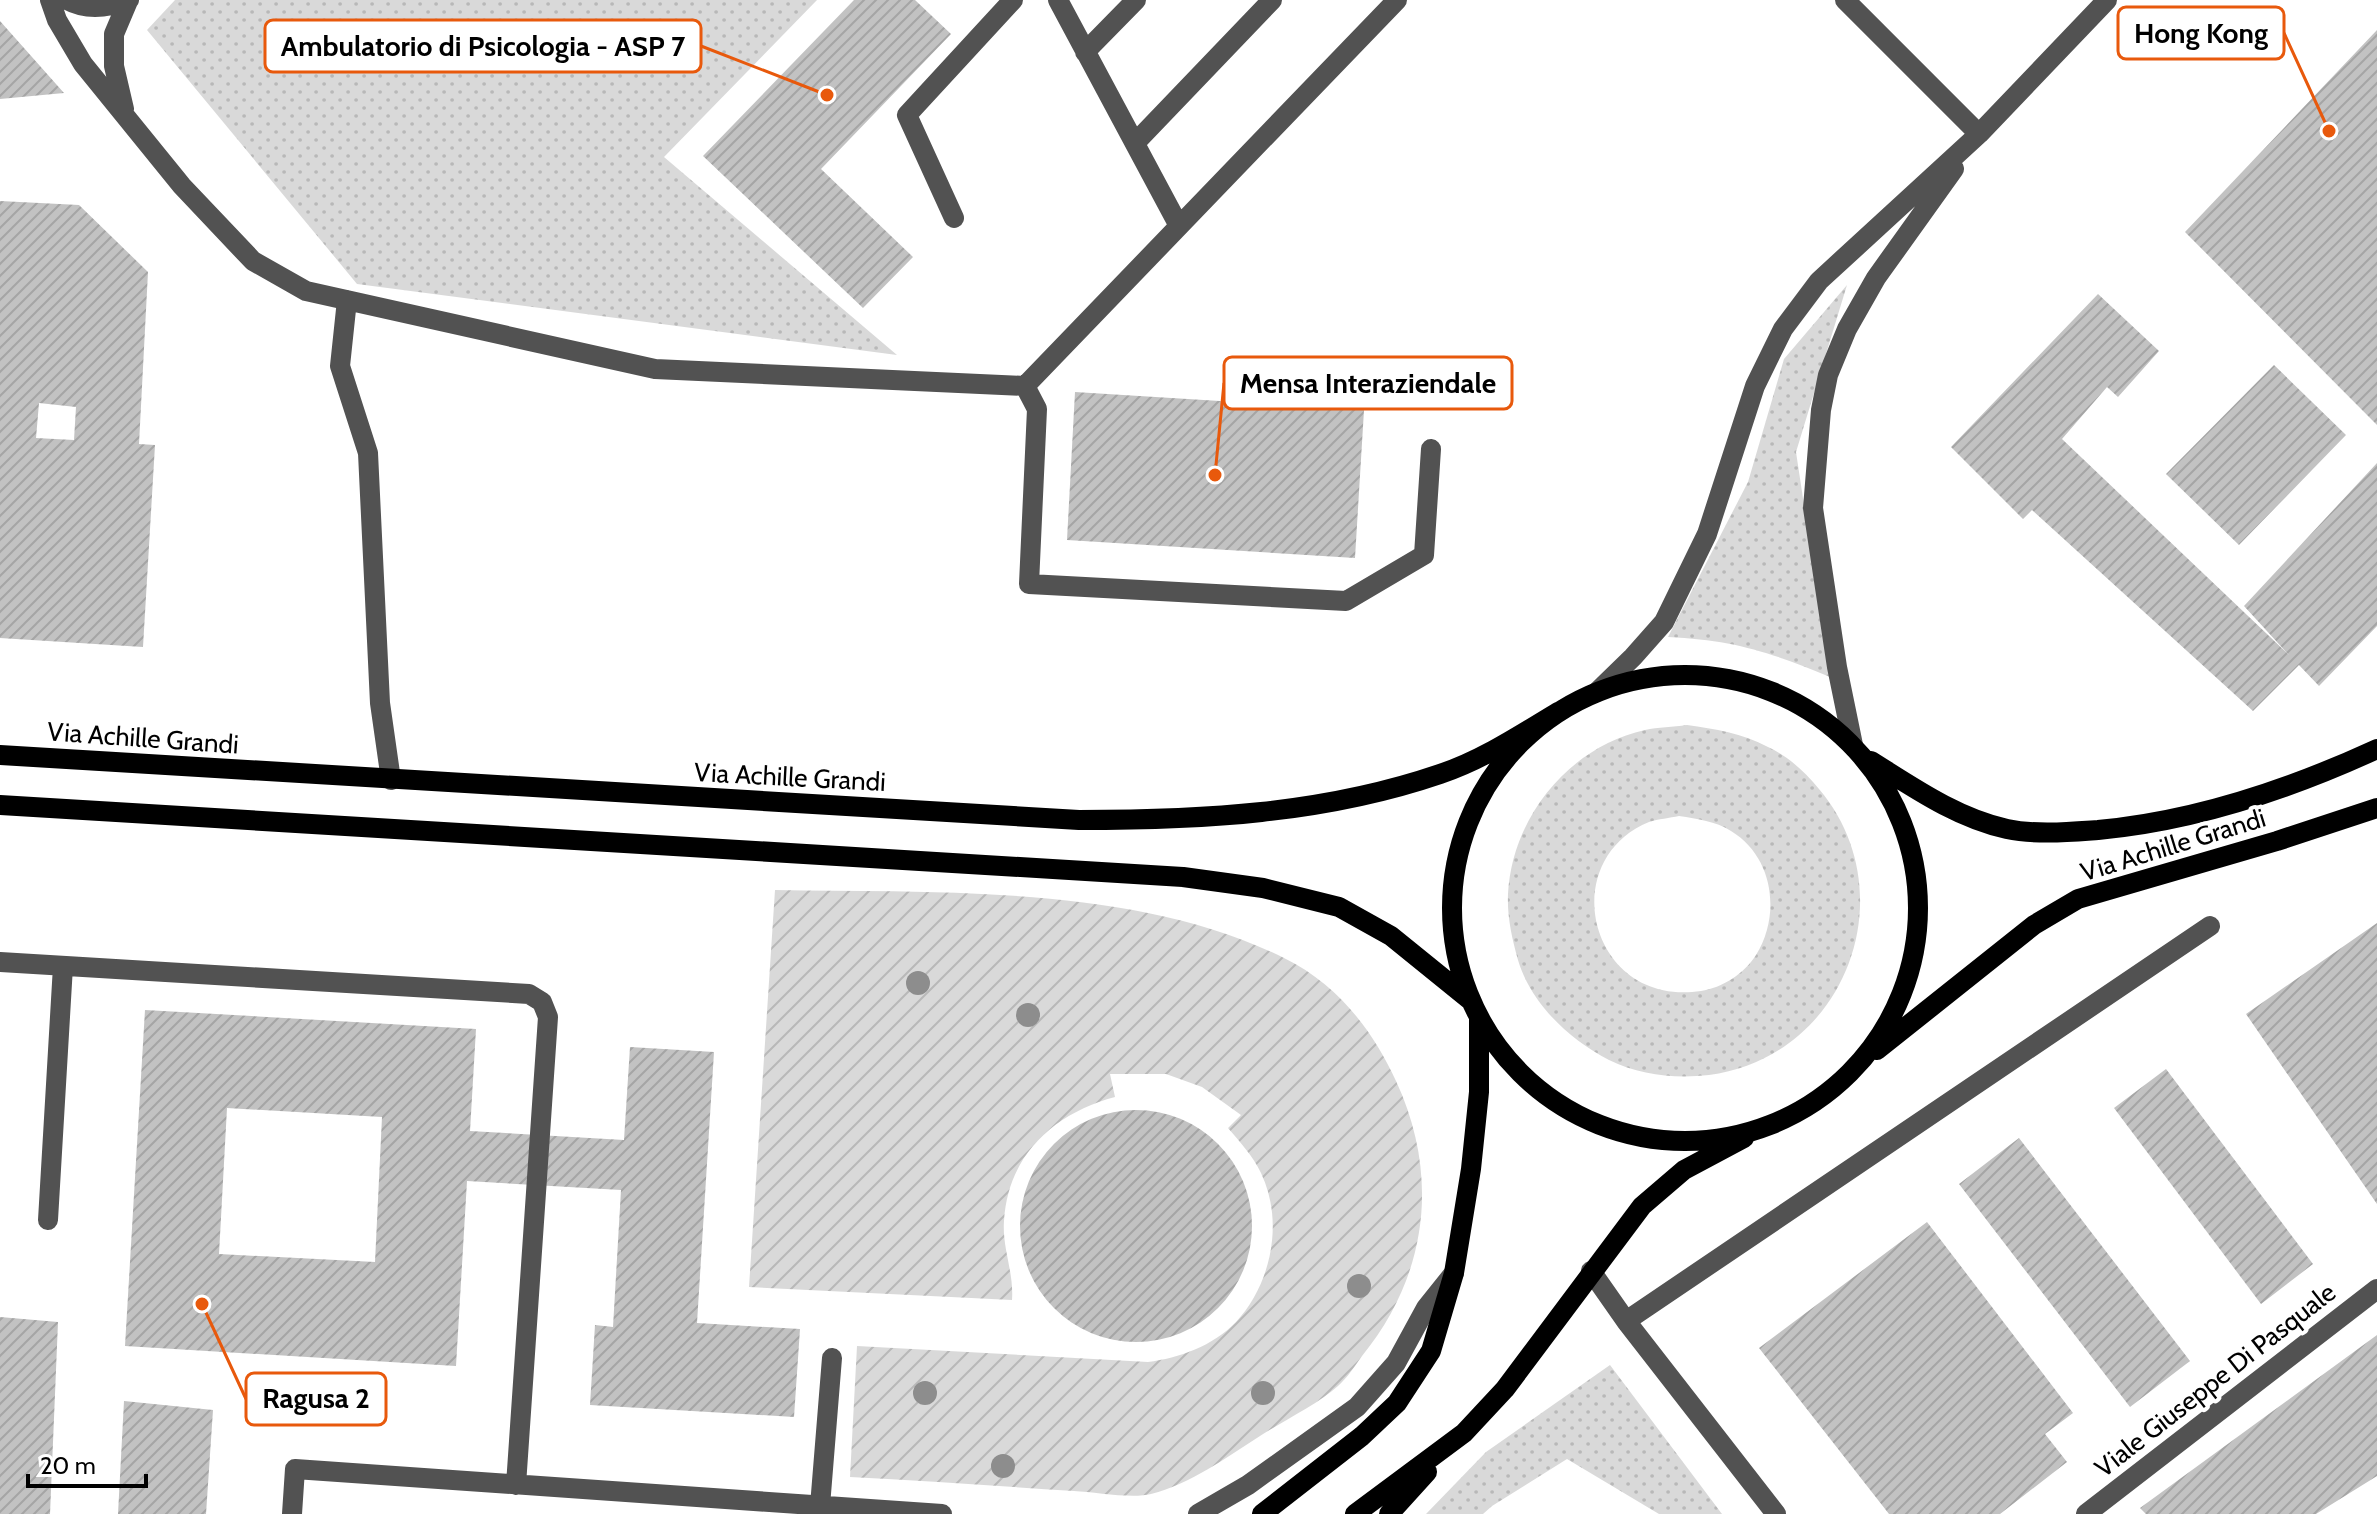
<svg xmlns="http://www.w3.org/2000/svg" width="2377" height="1514" font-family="Cabin,sans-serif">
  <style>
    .grass { fill: url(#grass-dots); fill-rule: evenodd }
    .garden { fill: url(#garden-furrows) }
    .building { fill: url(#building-hatch); fill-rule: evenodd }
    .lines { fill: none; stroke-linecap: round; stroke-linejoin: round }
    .minor { stroke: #525252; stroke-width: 20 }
    .major { stroke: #000; stroke-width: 20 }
    .tree { fill: #8d8d8d }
    .labels { text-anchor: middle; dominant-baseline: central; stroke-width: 8; stroke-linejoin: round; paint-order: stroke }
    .street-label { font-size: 26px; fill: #000; stroke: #fff }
    .leader { fill: none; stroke: #e8590c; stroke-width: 3 }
    .callout-dot { fill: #e8590c; stroke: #fff; stroke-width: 3 }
    .callout { fill: #fff; stroke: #e8590c; stroke-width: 3 }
    .callout-label { font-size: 28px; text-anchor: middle; font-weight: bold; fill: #000 }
  </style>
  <defs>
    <pattern id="grass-dots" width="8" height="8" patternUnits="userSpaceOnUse" patternTransform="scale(2)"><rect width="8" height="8" fill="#d9d9d9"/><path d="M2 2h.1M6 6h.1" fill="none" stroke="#b8b8b8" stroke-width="1.8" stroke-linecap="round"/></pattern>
    <pattern id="garden-furrows" width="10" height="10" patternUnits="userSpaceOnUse" patternTransform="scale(2)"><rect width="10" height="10" fill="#d9d9d9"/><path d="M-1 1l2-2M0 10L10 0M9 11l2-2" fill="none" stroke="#b8b8b8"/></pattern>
    <pattern id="building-hatch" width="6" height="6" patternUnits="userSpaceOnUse" patternTransform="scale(2)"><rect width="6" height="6" fill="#c2c2c2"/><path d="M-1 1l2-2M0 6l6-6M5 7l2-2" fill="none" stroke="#a5a5a5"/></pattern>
  </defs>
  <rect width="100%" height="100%" fill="#fff"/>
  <path class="grass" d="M175,0H817L664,157L897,355L357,284L147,30Z
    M1847,285L1796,452L1830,677C1770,652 1733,640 1668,637L1748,482L1784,359Z
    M1687,725C1715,729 1742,733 1768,747C1788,756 1805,772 1819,789C1907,893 1846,1057 1709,1075C1675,1079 1640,1075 1609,1060C1569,1039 1531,1004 1518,960C1512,938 1507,917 1508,894C1512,817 1569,747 1645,730C1658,727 1673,727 1687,725ZM1679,816C1698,819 1715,821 1731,831C1774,857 1781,915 1756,955C1745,973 1722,988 1701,991C1590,1008 1554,861 1649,822C1658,819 1670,818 1679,816Z
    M1610,1365L1722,1514H1659L1567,1459L1492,1506L1483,1514H1426L1486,1452Z"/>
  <path class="garden" d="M775,890C937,893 1136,884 1284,958C1337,984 1372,1029 1396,1081C1440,1176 1428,1275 1362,1356C1355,1366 1347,1378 1338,1386C1318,1404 1283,1421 1260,1436C1225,1458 1191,1484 1151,1494C1132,1499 1095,1492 1074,1491C999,1486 925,1481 850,1477L857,1346L1148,1362C1179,1358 1213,1346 1236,1322C1272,1283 1284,1221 1261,1173C1253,1156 1240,1142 1228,1128L1241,1115L1202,1087L1166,1074H1110L1115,1097C1055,1113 1008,1154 1004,1221C1002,1248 1014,1272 1012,1300L749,1287Z"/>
  <path class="building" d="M854,0H915L951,34L821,169L913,257L863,308L703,156Z
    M0,21L64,93L0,99Z
    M2377,30V425L2185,232Z
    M0,201L79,205L148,272L139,444L155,445L143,647L0,638ZM39,403L76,407L74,440L36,438Z
    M2098,294L2159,351L2118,397L2107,387L2062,439L2289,655L2244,606L2377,463V626L2319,686L2299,665L2253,711L2032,510L2023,519L1951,447Z
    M2274,365L2346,435L2239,545L2166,474Z
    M1075,392L1364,410L1355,558L1067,540Z
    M2377,923V1204L2246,1014Z
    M145,1010L476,1029L470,1131L624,1140L630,1047L714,1052L697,1323L800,1329L794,1417L590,1405L595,1325L613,1327L621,1190L467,1181L456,1366L125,1346ZM227,1108L382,1117L375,1262L219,1254Z
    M2166,1069L2313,1264L2261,1304L2114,1108Z
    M1020 1226a116 116 0 1 1 232 0a116 116 0 1 1-232 0Z
    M2019,1138L2190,1361L2130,1407L1959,1184Z
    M1927,1222L2073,1413L2045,1434L2067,1462L2000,1514H1889L1759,1348Z
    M0,1317L58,1322L50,1514H0Z
    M2377,1335V1476L2316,1514H2146L2140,1508Z
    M124,1401L213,1410L206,1514H118Z"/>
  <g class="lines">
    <path class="minor" d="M50,0L57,20L83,64L182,186L253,261L306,291L655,369L1025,386L1397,0
      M67,0C87,11 108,8 129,0
      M1058,0L1179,226
      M1845,0L1979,134
      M1085,52L1136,0
      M124,109L114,66V34L128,1
      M1135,143L1272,0
      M954,218L907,115L1013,0
      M347,300L340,366L368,453L380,703L391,780
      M1025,386L1037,409L1029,584L1346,601L1424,555L1431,449
      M1597,692L1633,657L1664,622L1707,534L1755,386L1783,329L1819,281L1979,134L2107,0
      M1853,745L1837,667L1813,508L1821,410L1828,375L1847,329L1876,278L1954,169
      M0,962L529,994L542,1002L548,1017L516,1485
      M48,1220L63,966
      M1591,1271L1626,1321L1776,1514
      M1626,1321L2210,926
      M820,1506L832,1358
      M292,1514L295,1469L942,1514
      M1198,1514L1248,1485L1357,1407L1396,1363L1426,1308L1454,1273
      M2086,1514L2377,1289"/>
    <path class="major" d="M1452 908a233 233 0 1 1 466 0a233 233 0 1 1-466 0Z
      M0,755L1079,820C1201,820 1323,814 1440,774C1482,760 1520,735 1558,712
      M1871,761C1914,788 1957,818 2007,829C2036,835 2069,832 2098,830C2196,821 2288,790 2377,749
      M0,805L1183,877L1263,888L1339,907L1391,936L1470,1000
      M1877,1050L2034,925L2078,899L2277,841L2377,808
      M1262,1514L1362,1436L1397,1403L1431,1351L1454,1273L1471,1169L1479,1092V1019
      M1355,1514L1464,1433L1505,1389L1642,1206L1684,1170L1744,1138
      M1389,1514L1427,1472"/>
  </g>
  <g class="tree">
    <circle cx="918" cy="983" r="12"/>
    <circle cx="1028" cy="1015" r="12"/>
    <circle cx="1359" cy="1286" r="12"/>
    <circle cx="925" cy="1393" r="12"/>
    <circle cx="1263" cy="1393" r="12"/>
    <circle cx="1003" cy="1466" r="12"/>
  </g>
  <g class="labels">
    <g class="street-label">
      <text transform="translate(143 738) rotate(4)">Via Achille Grandi</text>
      <text transform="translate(790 777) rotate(3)">Via Achille Grandi</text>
      <text transform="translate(2173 845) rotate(-17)">Via Achille Grandi</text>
      <text transform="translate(2215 1380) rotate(-38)">Viale Giuseppe Di Pasquale</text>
    </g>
  </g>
  <path class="leader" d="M2329 131L2284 33M827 95L701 46M1215 475L1224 383M202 1304L246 1399"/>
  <g class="callout-dot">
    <circle cx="2329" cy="131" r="8"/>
    <circle cx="827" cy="95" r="8"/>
    <circle cx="1215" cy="475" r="8"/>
    <circle cx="202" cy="1304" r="8"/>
  </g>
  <g class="callout">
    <rect x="2118" y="7" width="166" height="52" rx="8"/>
    <rect x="265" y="20" width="436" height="52" rx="8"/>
    <rect x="1224" y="357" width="288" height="52" rx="8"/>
    <rect x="246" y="1373" width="140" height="52" rx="8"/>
  </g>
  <g class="callout-label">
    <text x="2201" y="43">Hong Kong</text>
    <text x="483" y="56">Ambulatorio di Psicologia - ASP 7</text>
    <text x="1368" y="393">Mensa Interaziendale</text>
    <text x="316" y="1408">Ragusa 2</text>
  </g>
  <path d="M28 1474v12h118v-12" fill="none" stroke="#000000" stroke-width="4"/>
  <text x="40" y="1474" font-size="24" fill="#000000" stroke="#ffffff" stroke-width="6" paint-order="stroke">20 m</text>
</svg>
